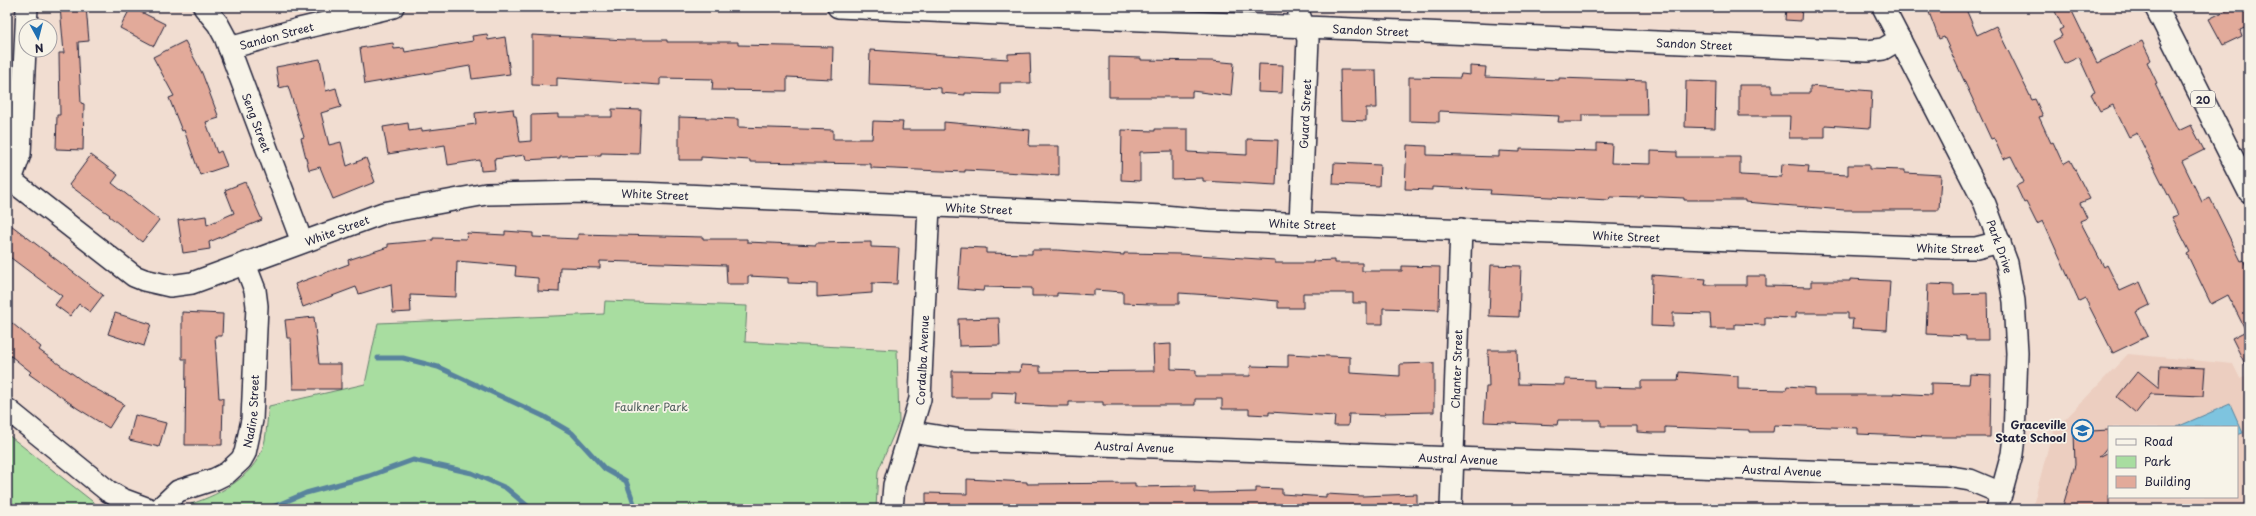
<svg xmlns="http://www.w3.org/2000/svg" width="2256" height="516" font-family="'Playpen Sans',sans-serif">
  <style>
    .built { fill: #eccec0; fill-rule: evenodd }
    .green { fill: #a8dda0; stroke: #65806e }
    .water { fill: #7ec4df; stroke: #59839d }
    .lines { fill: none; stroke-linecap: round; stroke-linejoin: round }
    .stream { stroke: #59839d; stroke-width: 5 }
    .building { fill: #e2aa9a; stroke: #22223b }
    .minor-casing { stroke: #22223b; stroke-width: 24 }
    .major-casing { stroke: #22223b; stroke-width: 25 }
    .minor { stroke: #f7f3e8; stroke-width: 21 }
    .major { stroke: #f7f3e8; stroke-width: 22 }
    .labels { text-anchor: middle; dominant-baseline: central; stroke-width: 3.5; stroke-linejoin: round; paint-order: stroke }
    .shield { fill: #f7f3e8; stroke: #62616f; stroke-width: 1 }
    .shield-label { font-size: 10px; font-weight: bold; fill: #22223b }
    .street-label { font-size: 11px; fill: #22223b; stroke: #f7f3e8 }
    .park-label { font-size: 11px; fill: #4a5a59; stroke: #f7f3e8 }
    .poi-label { font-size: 11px; font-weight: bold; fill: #22223b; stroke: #f7f3e8; text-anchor: end }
  </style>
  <rect width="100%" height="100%" fill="#f1ddd1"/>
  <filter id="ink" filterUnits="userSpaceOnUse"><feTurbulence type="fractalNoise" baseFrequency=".025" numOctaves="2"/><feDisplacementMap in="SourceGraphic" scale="8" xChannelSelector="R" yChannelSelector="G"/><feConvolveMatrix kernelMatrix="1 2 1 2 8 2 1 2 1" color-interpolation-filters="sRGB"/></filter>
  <g filter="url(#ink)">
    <path class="built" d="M2128,354L2233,364L2240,378L2249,374V509H2032L2052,433ZM2109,427H2237V497H2109Z"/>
    <path class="green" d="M605,301L747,306L745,342L897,350L899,422L878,471L876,509H189L191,504C221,494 258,475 265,440C267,429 267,418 269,406L365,384L378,323L604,314Z
      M7,434L97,505L103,509H7Z"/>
    <path class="water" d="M2230,404L2243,433L2237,435V427H2177Z"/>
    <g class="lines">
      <path class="stream" d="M378,358H403L438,367L543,416L572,433L605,469L626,481L636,509
        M268,509L306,493L369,476L413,460L472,473L506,488L531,509"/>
    </g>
    <path class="building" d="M60,7H86L89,41L78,42L81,103L84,104L83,150L56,149L57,115H60L59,53H64Z
      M131,7L165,24L154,46L120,28Z
      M1786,7H1802L1801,21L1785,20Z
      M1927,7H1965L1977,35L1996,26L2032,100L2035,99L2043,116L2039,117L2051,143L2053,142L2063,164L2070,160L2090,199L2080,203L2087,218L2080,221L2104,267L2107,265L2120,291L2140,282L2150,305L2136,312L2148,336L2113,353L2085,298L2079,301L2043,221L2037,224L2026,202L2024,203L2016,186L2024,182L2011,156L2003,159L1994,138L1991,139L1944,37L1939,39Z
      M2053,7H2070L2097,63L2142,41L2151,60L2147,62L2157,83L2155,84L2178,131L2191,125L2204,150L2182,161L2202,202L2210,198L2241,261L2243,260L2249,271V372L2232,338L2246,331L2228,295L2211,304L2187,254L2190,252L2172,217L2178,215L2137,133L2129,137L2113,105L2100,111L2091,94L2095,92L2079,57L2064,64L2053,41L2062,36L2059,30L2063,28Z
      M2233,7H2249V26L2240,30L2242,36L2223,45L2209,19Z
      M487,34L488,40L505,37L510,74L472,79L470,66L365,84L360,48L393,43L394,49L404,48L405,52L473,41L472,36Z
      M532,35L626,40H667V42H738V45L833,47L832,79L787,77V91L712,90L713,79L660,78V85L557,78V86L532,85Z
      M185,41L202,73L219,118L206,122L217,153L221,151L227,166L200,175L184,130L182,131L169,98L174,96L153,57Z
      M870,50L1008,59V54L1030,53L1031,83H1000V94L965,93V95L941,93V88L869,85Z
      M1109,57L1141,58V60L1212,61L1234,63L1231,96L1192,91V97H1109Z
      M320,59L326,91L336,88L341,107L321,113L329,145L341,142L347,166L366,158L375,182L333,199L320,167L309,170L301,138L304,137L288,86L279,88L276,67Z
      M1259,64L1283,65L1282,93L1258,92Z
      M1470,66L1486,67L1485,77L1559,80V78L1646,81L1647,115H1582V122H1558L1559,116L1439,111V122L1409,121V77L1460,78L1461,74L1470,75Z
      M1340,70H1376L1377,108H1366V121L1341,120Z
      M1686,81L1716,82L1715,128L1685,127Z
      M1739,85H1772V93H1810V86L1872,91L1870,128L1825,125V138H1789L1790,116H1739Z
      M513,109L514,116H516L520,142L531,141V115L558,114V117H612V109L641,110L639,154L601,153V155L560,156V158L526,160L525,155L494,159L495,170L481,171L480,160L448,165L445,145L388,154L383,127L408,123L409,131L422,129V131L476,124L475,113Z
      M679,117L738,119V127L833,130V139H872L873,121L903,122L902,130H944V122L1030,130L1029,146H1059V175L965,170V172L871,168V164L750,162V160L701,157V160H679Z
      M1155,129H1188V152L1247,155V139L1278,140L1276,185L1203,181V178L1172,179V151L1140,152V181L1121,180L1122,130L1155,131Z
      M1597,143L1612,144L1611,163L1651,164V151L1677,152V157H1740V175L1781,177L1782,164L1809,166L1808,173L1848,175V165H1869V169L1905,170V173L1941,175L1939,210H1844L1745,202V200H1684V198L1640,196V198L1610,197L1609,200L1490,194L1491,190L1432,187V190L1405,189L1407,145L1427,146V155L1499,157V151L1520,152V149L1597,151Z
      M91,155L118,175L112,183L159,220L142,242L109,216L110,215L69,185Z
      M1334,163L1380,165L1379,186L1333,184Z
      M245,182L262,220L209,242L210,249L183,253L178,220L206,216L207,225L234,213L225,190Z
      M7,222L103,295L90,312L79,304L70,316L55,305L62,296L7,255Z
      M505,231L533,233V237L578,239V234L703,237V239H747V242L816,245V243L871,242V247L899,248L897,284L872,283V293L817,297V284L788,283V278L748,276V284H727L726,265L600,261V268L560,267L559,292L538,291V278L515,276L516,266L457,261L456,297L410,295L411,312L393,313L391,284L359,294L356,287L303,307L295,284L349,264L348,260L388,247V244L433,240V238L466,239L467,233L505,235Z
      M961,247L986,248V253L1032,254V250H1057L1124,255V253L1180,254L1275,260V263H1313V261L1334,260V263H1362V271H1402V266L1440,267L1439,310L1383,308V324H1367V303H1353V293H1303V308H1278V301L1210,295L1179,293V304H1151L1123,303V292L1094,290V295L1057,293V296H1032V288L984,287L983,291L958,289Z
      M1491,265L1521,266L1519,317L1489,316Z
      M1652,275L1706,279L1705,285H1746V276H1766V286L1811,287V281H1850V279L1890,281L1887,330L1852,328L1853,319H1848V313H1796V318L1765,317V325L1735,324V329H1711L1710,314L1673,313V327L1651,326Z
      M1928,284L1954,285V294L1987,293L1988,340H1966V336L1926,334Z
      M182,312L223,314L222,336H215L219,398H223L222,445H185L186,359H182Z
      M115,313L151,324L144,346L108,334Z
      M314,317L319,364H341V389H293L291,338H287L285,320Z
      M999,318L1000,345L959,346L958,319Z
      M7,319L41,347L39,350L90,386L124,404L109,428L77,408L29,374L31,372L7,353Z
      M1171,344V369L1196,370V376H1250L1251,366L1288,367V354L1350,357V373L1400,376V364L1434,363V412L1385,413V415L1349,414L1348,426H1334L1335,416L1269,412V415L1249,414V409H1222V399H1195V405H1103V402H1069V406H1050L1015,404L1016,393L991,392V398H952V371L1020,372L1021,365L1040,366V372L1154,371L1153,345Z
      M1488,350H1517L1518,384L1565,385V379L1594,380V387L1641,388V381H1678L1679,372L1738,376V389L1786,390L1787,386L1814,388V395H1893V393L1931,395V383L1969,384L1970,374L1991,375L1990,437H1930L1858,434V428L1774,425L1773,432H1749V430L1665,427V433H1651L1637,432V426H1601V420H1558L1557,425L1484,422L1486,387H1489Z
      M2160,366L2205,368L2203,396L2151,394L2136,413L2117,397L2138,371L2159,388Z
      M135,415L166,423L159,447L129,440Z
      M2109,430V445L2099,457L2109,452V509H2062L2075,465L2074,432Z
      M967,479L1027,482V484L1135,483V487L1195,486V492L1207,493L1256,492V488L1282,489V494L1326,497V494L1362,496L1417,494V509H926V493L967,494Z"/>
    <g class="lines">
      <defs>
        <g id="minor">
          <path id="s1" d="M204,7L218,24L225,37L302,242"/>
          <path id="s2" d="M838,7L1868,51L1883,49L1900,39"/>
          <path d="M1299,7V14L1308,39L1300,223"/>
          <path id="s3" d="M1883,7L1985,204L2007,263L2014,301L2017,353L2014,437L2012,454L1997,509"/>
          <path id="s4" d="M229,48L299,29L393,7"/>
          <path id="s5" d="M7,177L134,276L144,280L170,286L192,283L383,213L486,194L580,192L639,193L1163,216L1208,220L1945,248H1976L2000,242"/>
          <path d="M11,180L20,154L27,7"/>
          <path d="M7,409L108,491L122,499L149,509"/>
          <path id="s6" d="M912,432L962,440L1945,476L1970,480L2001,493"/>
          <path id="s7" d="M159,509L178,491L215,479L227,473L241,460L245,453L252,420L257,306L255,290L245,264"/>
          <path id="s8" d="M892,509L894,485L920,399L929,206"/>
          <path id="s9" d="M1451,509L1461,229"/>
        </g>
        <path id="major" d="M2156,7L2249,191"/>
      </defs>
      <use href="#minor" class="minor-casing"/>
      <use href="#major" class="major-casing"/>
      <use href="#minor" class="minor"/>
      <use href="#major" class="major"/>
    </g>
  </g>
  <defs>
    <symbol id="school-ring" viewBox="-11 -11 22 22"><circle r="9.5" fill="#f7f3e8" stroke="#1f6fb2" stroke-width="1.5"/><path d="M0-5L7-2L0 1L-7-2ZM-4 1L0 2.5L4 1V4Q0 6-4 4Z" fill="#1f6fb2"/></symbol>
  </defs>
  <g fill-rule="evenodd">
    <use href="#school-ring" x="2070" y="418" width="25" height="25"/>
  </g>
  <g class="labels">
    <rect class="shield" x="2191" y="91" width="24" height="16" rx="3"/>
    <g class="shield-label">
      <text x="2203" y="99">20</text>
    </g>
    <g class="street-label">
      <text stroke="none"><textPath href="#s2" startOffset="533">Sandon Street</textPath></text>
      <text stroke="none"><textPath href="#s4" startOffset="49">Sandon Street</textPath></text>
      <text stroke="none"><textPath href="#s2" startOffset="857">Sandon Street</textPath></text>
      <text transform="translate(1305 114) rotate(-87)">Guard Street</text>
      <text stroke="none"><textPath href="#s1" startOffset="128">Seng Street</textPath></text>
      <text stroke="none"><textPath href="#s5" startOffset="698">White Street</textPath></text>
      <text stroke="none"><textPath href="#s5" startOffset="1022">White Street</textPath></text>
      <text stroke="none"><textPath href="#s5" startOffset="1346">White Street</textPath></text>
      <text stroke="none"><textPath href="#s5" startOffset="375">White Street</textPath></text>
      <text stroke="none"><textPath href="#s5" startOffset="1670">White Street</textPath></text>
      <text stroke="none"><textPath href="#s5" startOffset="1994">White Street</textPath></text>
      <text stroke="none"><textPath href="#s3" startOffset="267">Park Drive</textPath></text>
      <text stroke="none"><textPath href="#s8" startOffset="153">Cordalba Avenue</textPath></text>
      <text stroke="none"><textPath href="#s9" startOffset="140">Chanter Street</textPath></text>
      <text stroke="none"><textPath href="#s7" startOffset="148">Nadine Street</textPath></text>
      <text stroke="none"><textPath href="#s6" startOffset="223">Austral Avenue</textPath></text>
      <text stroke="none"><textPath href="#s6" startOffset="547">Austral Avenue</textPath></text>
      <text stroke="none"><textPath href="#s6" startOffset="871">Austral Avenue</textPath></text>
    </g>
    <g class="park-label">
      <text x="651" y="406">Faulkner Park</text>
    </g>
    <g class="poi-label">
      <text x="2066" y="424">Graceville<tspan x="2066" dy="13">State School</tspan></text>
    </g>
  </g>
  <rect width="2256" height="516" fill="none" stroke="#f7f3e8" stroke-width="24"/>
  <rect x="12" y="12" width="2232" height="492" fill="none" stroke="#22223b" stroke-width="1.5" filter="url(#ink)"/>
  <rect x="2108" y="426" width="130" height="72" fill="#f7f3e8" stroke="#a29fa3"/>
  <rect x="2116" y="439" width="20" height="6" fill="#f7f3e8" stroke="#a29fa3"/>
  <text x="2144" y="446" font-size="12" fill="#22223b">Road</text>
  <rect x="2116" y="456" width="20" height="12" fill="#a8dda0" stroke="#a29fa3"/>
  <text x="2144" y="466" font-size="12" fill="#22223b">Park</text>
  <rect x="2116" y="476" width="20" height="12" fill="#e2aa9a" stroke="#a29fa3"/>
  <text x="2144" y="486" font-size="12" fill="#22223b">Building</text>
  <g transform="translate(38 38) rotate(173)"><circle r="19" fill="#f7f3e8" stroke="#a29fa3"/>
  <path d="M0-3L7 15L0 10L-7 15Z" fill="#1f6fb2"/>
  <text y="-6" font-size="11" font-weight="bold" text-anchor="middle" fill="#22223b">N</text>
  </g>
</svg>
